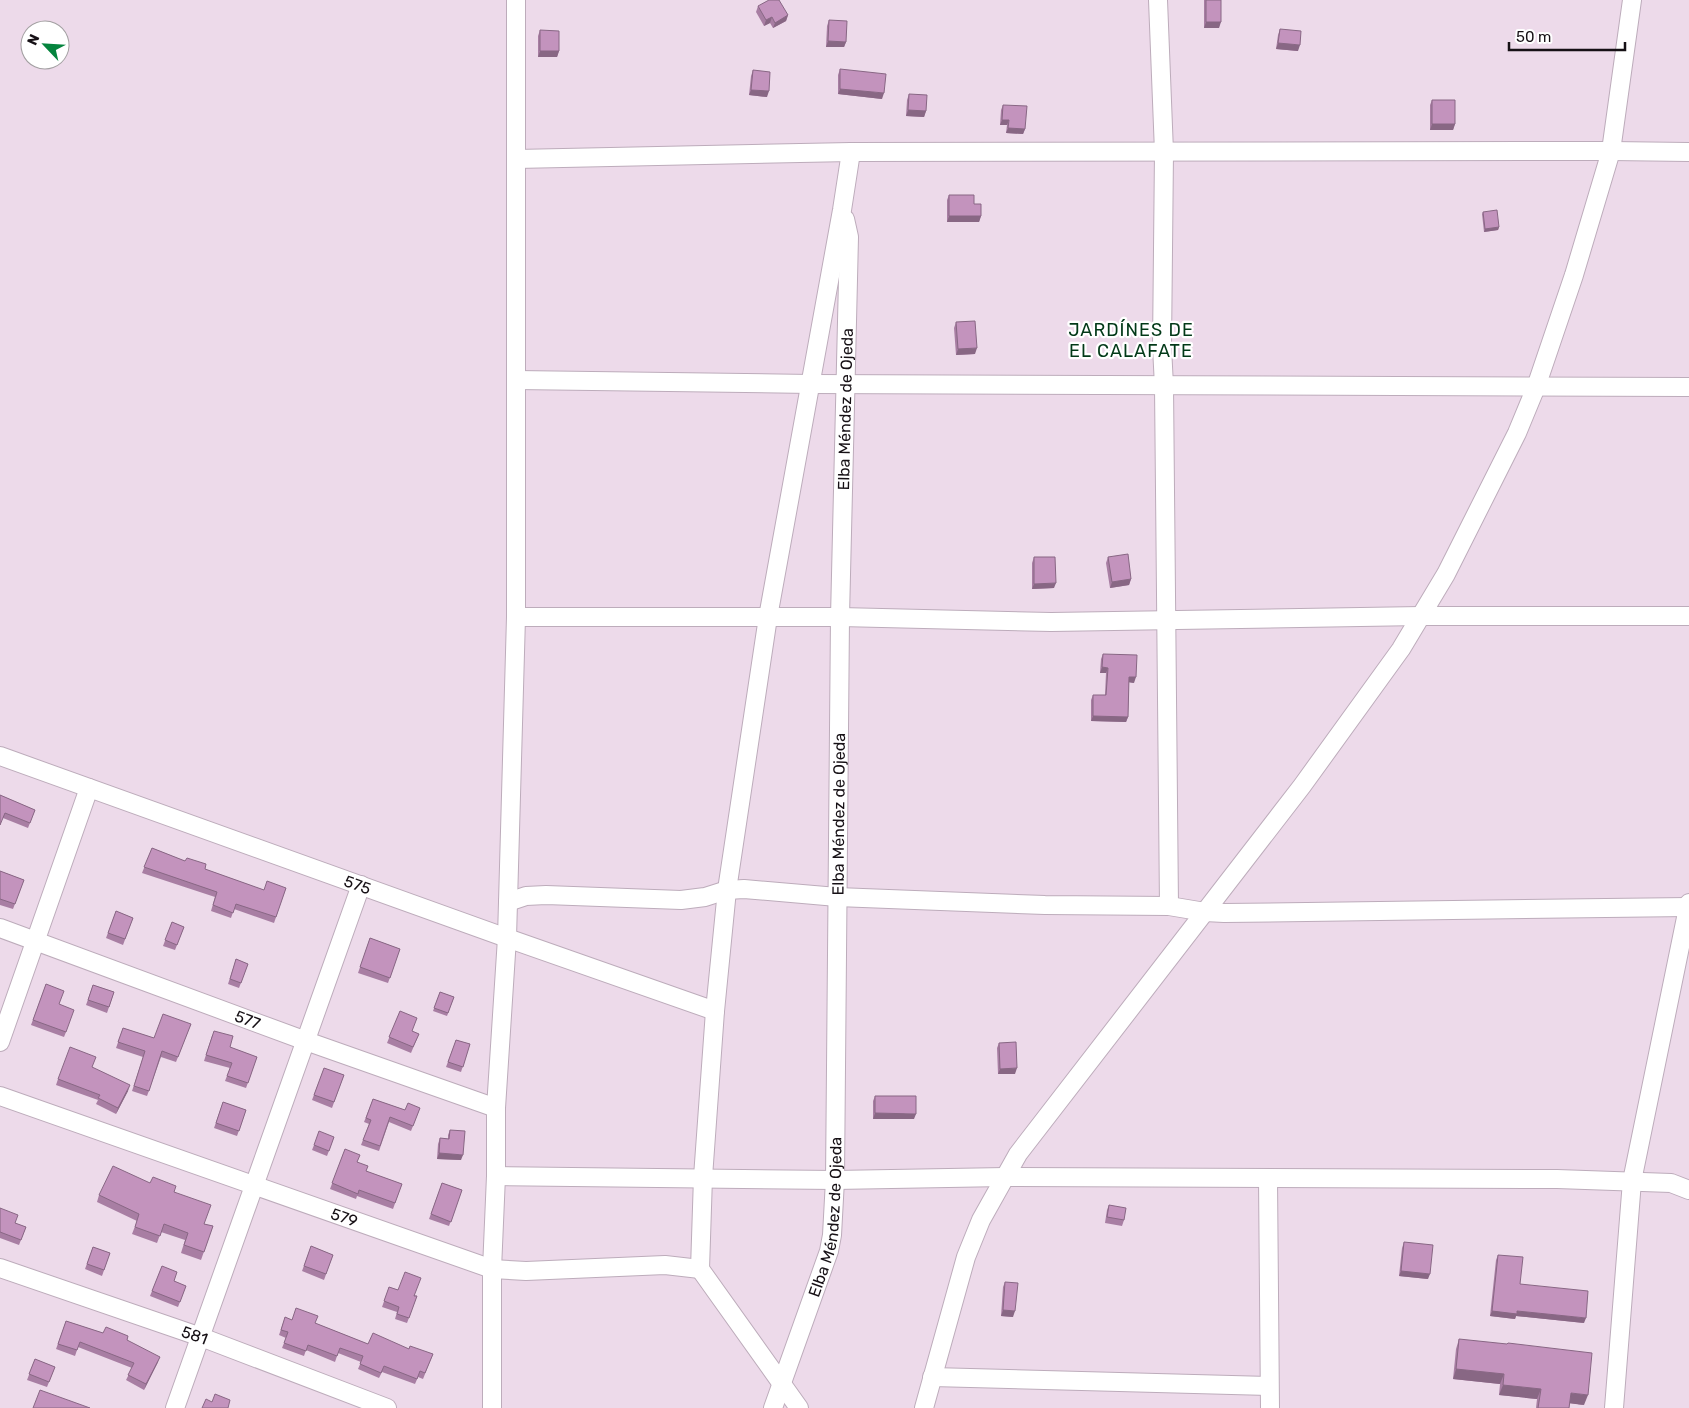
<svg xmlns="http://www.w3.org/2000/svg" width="1689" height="1408" font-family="Rubik,sans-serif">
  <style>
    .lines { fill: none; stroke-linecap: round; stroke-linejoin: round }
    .street-casing { stroke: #bdacbb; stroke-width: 20 }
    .street { stroke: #fff; stroke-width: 18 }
    .wall { fill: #a87ea3 }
    .shaded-wall { fill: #886784 }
    .building { fill: #c393bd; stroke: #886784 }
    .labels { text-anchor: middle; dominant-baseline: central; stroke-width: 4.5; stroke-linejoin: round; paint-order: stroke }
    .street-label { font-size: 16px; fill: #161015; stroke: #fff }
    .neighbourhood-label { font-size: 18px; letter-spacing: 1px; fill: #023918; stroke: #fff }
  </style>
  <rect width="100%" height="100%" fill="#eddaea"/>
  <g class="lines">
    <defs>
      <g id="street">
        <path d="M1158,0L1164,152L1162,347L1164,386L1169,906"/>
        <path d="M516,159L851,152L1611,151L1689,152"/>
        <path d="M516,380L811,384L1689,387"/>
        <path d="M516,617H840L1051,622L1421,616H1689"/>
        <path id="s1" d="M0,756L507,938L715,1011"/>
        <path d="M508,902L526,896L546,895L681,900L705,897L727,890L744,889L837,897L1045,905L1169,906L1205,912L1224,913L1688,907"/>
        <path id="s2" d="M0,928L306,1041L496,1108"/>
        <path d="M0,1042L89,788"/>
        <path id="s3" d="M0,1096L492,1269L526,1271L665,1265L700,1269"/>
        <path d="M496,1176L835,1180L1005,1177L1557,1179L1671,1183L1689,1190"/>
        <path d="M1268,1178L1270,1408"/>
        <path id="s4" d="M0,1268L201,1337L387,1408"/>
        <path d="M932,1377L1269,1386"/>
        <path d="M175,1408L361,885"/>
        <path d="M492,1408V1269L496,1176V1108L507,938L516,617V0"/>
        <path id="s5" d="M773,1408L829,1251L832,1235L835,1180L840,617L849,237L845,219"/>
        <path d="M799,1408L700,1269L703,1177L715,1011L727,890L768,617L842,210L851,152"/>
        <path d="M924,1408L966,1257L981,1220L1018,1154L1302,786L1401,649L1446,574L1517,433L1536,387L1574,275L1611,151L1632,0"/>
        <path d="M1614,1408L1632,1181L1689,903"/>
      </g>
    </defs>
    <use href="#street" class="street-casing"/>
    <use href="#street" class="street"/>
  </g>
  <path class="wall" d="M1204,0H1221L1219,28H1204Z
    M758,6L788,15L786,21L773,28L770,23L764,26L756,12Z
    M829,20L846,42L844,47H826L827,26Z
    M1280,29L1298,51L1276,49L1278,35Z
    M540,30L559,51L557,57H538V36Z
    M840,69L882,99L838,94V75Z
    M753,70L767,97L749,95L751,76Z
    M909,94L926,111L924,117L906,116L907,100Z
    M1432,100L1455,124L1453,130H1430V105Z
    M1003,105L1025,129L1023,134L1006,133L1007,125H1000L1001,110Z
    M949,195L981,216L979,222H947V200Z
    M1483,212L1499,227L1498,230L1484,232L1482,214Z
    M956,322L975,354L956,355L954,328Z
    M1034,557L1054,588L1032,589V563Z
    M1108,557L1131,579L1129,585L1110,588L1106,563Z
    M1103,654L1134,683L1129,682L1128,717L1126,722L1091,721V700L1093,695H1105L1106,673H1100L1101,659Z
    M0,795L35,810L28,828L3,818Z
    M152,848L205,869L264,890L286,888L274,923L234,909L231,918L211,911L215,897L142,873Z
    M0,871L24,880L13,909L0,905Z
    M116,911L133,918L123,945L106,938Z
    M172,922L184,927L175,950L163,946Z
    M370,938L400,949L388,983L358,973Z
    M236,959L248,964L239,988L228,984Z
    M46,984L59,1004L66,1032L64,1037L31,1025Z
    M93,985L114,992L107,1013L86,1005Z
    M440,992L454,997L447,1016L433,1011Z
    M400,1011L412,1031L419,1034L411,1053L387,1043Z
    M191,1024L176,1062L161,1057L147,1096L132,1091L143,1057L116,1048L123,1028L154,1038Z
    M212,1036L230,1047L257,1057L246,1088L225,1081L230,1068L204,1061Z
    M456,1040L470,1044L461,1072L446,1067Z
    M999,1043L1015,1074H998L997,1048Z
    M92,1067L128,1091L116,1114L96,1104L98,1100L56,1085L58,1079Z
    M324,1068L344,1075L332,1108L312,1100Z
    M875,1096L914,1119H873V1101Z
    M373,1099L405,1110L420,1108L411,1131L389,1122L379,1151L361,1145L369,1124L364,1122Z
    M223,1102L246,1110L237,1136L214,1128Z
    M450,1130L461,1160L437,1159L438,1144L440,1138L448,1139V1135Z
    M334,1137L327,1156L312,1150L314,1145Z
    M345,1149L366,1171L402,1184L393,1209L357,1196L356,1199L330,1189Z
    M150,1183L174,1192L204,1224L213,1226L201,1260L181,1253L185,1240L161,1232L157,1243L132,1234L137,1221L97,1202L99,1195Z
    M442,1183L462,1190L449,1226L429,1219Z
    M1109,1205L1124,1220L1122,1226L1105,1223L1107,1210Z
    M0,1208L15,1223L26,1227L19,1245L0,1238Z
    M1404,1242L1428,1279L1399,1276L1402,1248Z
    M311,1246L333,1255L324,1280L302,1271Z
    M93,1247L110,1253L102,1276L85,1269Z
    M1498,1255L1520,1284L1584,1323L1516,1316L1515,1319L1490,1316L1496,1260Z
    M162,1266L174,1281L186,1286L178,1307L150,1296Z
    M1005,1282L1013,1317L1001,1316L1003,1287Z
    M389,1287L417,1296L407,1323L395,1319L397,1312L382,1307Z
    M285,1317L292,1320L315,1323L368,1344L409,1349L433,1354L423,1379L418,1377L415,1384L382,1372L379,1378L358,1369L361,1362L338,1353L335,1362L306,1350L304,1356L282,1348L286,1338L279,1335Z
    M66,1321L103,1333L127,1340L158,1362L144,1390L126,1380L132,1368L78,1347L75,1356L56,1349Z
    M1459,1339L1584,1405L1570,1403L1569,1408H1536L1537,1399L1499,1395L1500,1384L1453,1379L1456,1349Z
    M35,1359L55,1367L47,1387L27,1380Z"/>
  <path class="shaded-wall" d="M788,15L786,21L773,28L775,23Z
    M772,17L770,23L764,26L766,20Z
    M1206,22H1221L1219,28H1204Z
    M828,41L846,42L844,47H826Z
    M1278,43L1300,45L1298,51L1276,49Z
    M540,51H559L557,57H538Z
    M840,89L884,93L882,99L838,94Z
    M751,90L769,91L767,97L749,95Z
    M908,110L926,111L924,117L906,116Z
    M1002,120H1009L1007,125H1000Z
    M1432,124H1455L1453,130H1430Z
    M1008,128L1025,129L1023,134L1006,133Z
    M949,216H981L979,222H947Z
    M1499,227L1498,230L1484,232L1485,229Z
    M977,348L975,354L956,355L958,349Z
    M1131,579L1129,585L1110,588L1112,582Z
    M1056,583L1054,588L1032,589L1034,584Z
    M1102,667L1108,668L1106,673H1100Z
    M1129,677H1136L1134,683L1127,682Z
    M1093,716L1128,717L1126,722L1091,721Z
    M1017,1068L1015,1074H998L1000,1069Z
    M130,1085L128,1091L116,1114L118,1108Z
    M875,1113L916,1114L914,1119H873Z
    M439,1153L463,1155L461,1160L437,1159Z
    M1401,1271L1430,1274L1428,1279L1399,1276Z
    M1003,1310L1015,1311L1013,1317L1001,1316Z
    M1492,1311H1517L1586,1318L1584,1323L1516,1316L1515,1319L1490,1316Z
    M160,1357L158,1362L144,1390L146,1384Z
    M1456,1369L1504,1374L1500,1384L1453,1379Z
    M1503,1385L1541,1389L1537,1399L1499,1395Z
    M1571,1393L1588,1395L1584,1405L1567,1403Z"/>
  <path class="building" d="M769,0H779L788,15L775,23L772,17L766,20L758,6Z
    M1206,0H1221V22H1206Z
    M829,20L847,21L846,42L828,41Z
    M1280,29L1301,31L1300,45L1278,43Z
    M540,30L559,31V51H540Z
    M840,69L886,74L884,93L840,89Z
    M753,70L770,72L769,91L751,90Z
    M909,94L927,95L926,111L908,110Z
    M1432,100H1455V124H1432Z
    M1003,105L1027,106L1025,129L1008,128L1009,120H1002Z
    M949,195H974V204H981V216H949Z
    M1497,210L1499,227L1485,229L1483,212Z
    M975,321L977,348L958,349L956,322Z
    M1128,554L1131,579L1112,582L1108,557Z
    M1034,557H1055L1056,583L1034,584Z
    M1103,654L1137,655L1136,677H1129L1128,717L1093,716V695H1106L1108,668L1102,667Z
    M0,795L35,810L30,823L5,813L0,825Z
    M152,848L185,861L187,858L206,864L205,869L264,890L267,881L286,888L276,917L236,904L233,913L213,905L217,892L144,867Z
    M0,871L24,880L15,904L0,899Z
    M116,911L133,918L125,939L108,933Z
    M172,922L184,927L177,945L165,940Z
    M370,938L400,949L390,978L360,967Z
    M236,959L248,964L241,983L230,979Z
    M46,984L64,991L59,1004L74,1010L66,1032L33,1020Z
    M93,985L114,992L109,1007L88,1000Z
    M440,992L454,997L448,1013L434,1008Z
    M400,1011L417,1018L412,1031L419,1034L413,1047L389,1037Z
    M163,1014L191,1024L178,1057L162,1051L149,1091L134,1086L145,1051L118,1042L123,1028L154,1038Z
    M214,1031L233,1036L230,1047L257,1057L248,1083L227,1076L232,1063L206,1055Z
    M456,1040L470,1044L463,1067L448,1062Z
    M1016,1042L1017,1068L1000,1069L999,1043Z
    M70,1047L96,1057L92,1067L130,1085L118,1108L98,1098L100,1095L58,1079Z
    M324,1068L344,1075L334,1102L314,1095Z
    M875,1096H916V1114L875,1113Z
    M373,1099L405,1110L408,1103L420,1108L413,1126L390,1117L380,1146L363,1140L371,1120L366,1118Z
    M223,1102L246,1110L239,1131L216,1123Z
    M450,1130L465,1131L463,1155L439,1153L440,1138L449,1139Z
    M319,1131L334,1137L329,1151L314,1145Z
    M345,1149L360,1155L357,1162L368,1166L366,1171L402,1184L395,1203L359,1190L358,1194L332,1183Z
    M113,1166L150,1183L153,1177L176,1186L174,1192L211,1205L204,1224L213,1226L204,1252L184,1245L188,1233L164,1224L160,1236L135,1227L139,1214L99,1195Z
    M442,1183L462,1190L451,1222L431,1214Z
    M1109,1205L1126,1208L1124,1220L1107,1217Z
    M0,1208L18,1215L15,1223L26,1227L21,1240L0,1232Z
    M1404,1242L1433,1245L1430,1274L1401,1271Z
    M311,1246L333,1255L326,1274L304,1266Z
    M93,1247L110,1253L104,1270L87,1264Z
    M1498,1255L1523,1257L1520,1284L1588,1291L1586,1318L1517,1311V1314L1492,1311Z
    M162,1266L177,1272L174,1281L186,1286L180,1302L152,1291Z
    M405,1272L421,1278L414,1296H417L409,1318L397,1314L399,1307L384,1301L389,1287L398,1290Z
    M1005,1282L1018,1283L1015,1311L1003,1310Z
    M296,1308L318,1316L315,1323L368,1344L373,1333L409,1349L410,1346L433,1354L425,1373L420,1371L417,1379L384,1366L381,1373L360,1364L363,1356L340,1348L337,1356L308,1345L306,1351L284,1343L288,1332L281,1330L285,1317L292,1320Z
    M66,1321L103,1333L106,1327L128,1336L127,1340L160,1357L146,1384L128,1375L134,1363L80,1342L77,1350L58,1344Z
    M1459,1339L1507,1344L1508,1343L1592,1353L1588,1395L1571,1393L1569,1408H1538L1541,1389L1503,1385L1504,1374L1456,1369Z
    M35,1359L55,1367L49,1382L29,1374Z
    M40,1390L90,1408H33Z
    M215,1394L230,1400L228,1408H202L206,1399L212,1402Z"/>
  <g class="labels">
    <g class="street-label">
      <text stroke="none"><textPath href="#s5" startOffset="1009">Elba Méndez de Ojeda</textPath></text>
      <text stroke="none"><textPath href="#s5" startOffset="604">Elba Méndez de Ojeda</textPath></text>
      <text stroke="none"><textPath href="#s1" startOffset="380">575</textPath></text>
      <text stroke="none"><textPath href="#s2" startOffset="264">577</textPath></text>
      <text stroke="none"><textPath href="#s3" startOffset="365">579</textPath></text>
      <text stroke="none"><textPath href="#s5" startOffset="200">Elba Méndez de Ojeda</textPath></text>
      <text stroke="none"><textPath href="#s4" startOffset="206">581</textPath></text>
    </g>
    <g class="neighbourhood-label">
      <text x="1131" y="330">JARDÍNES DE<tspan x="1131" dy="21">EL CALAFATE</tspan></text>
    </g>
  </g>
  <g transform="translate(45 45) rotate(295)"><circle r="24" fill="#ffffff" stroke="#a29fa1"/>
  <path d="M0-4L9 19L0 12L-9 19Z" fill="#05843e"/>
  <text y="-8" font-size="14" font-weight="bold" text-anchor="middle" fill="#161015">N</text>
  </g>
  <path d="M1509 42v8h116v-8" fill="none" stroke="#161015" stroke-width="2.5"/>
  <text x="1516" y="42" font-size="15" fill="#161015" stroke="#ffffff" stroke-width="4" paint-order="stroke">50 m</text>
</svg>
